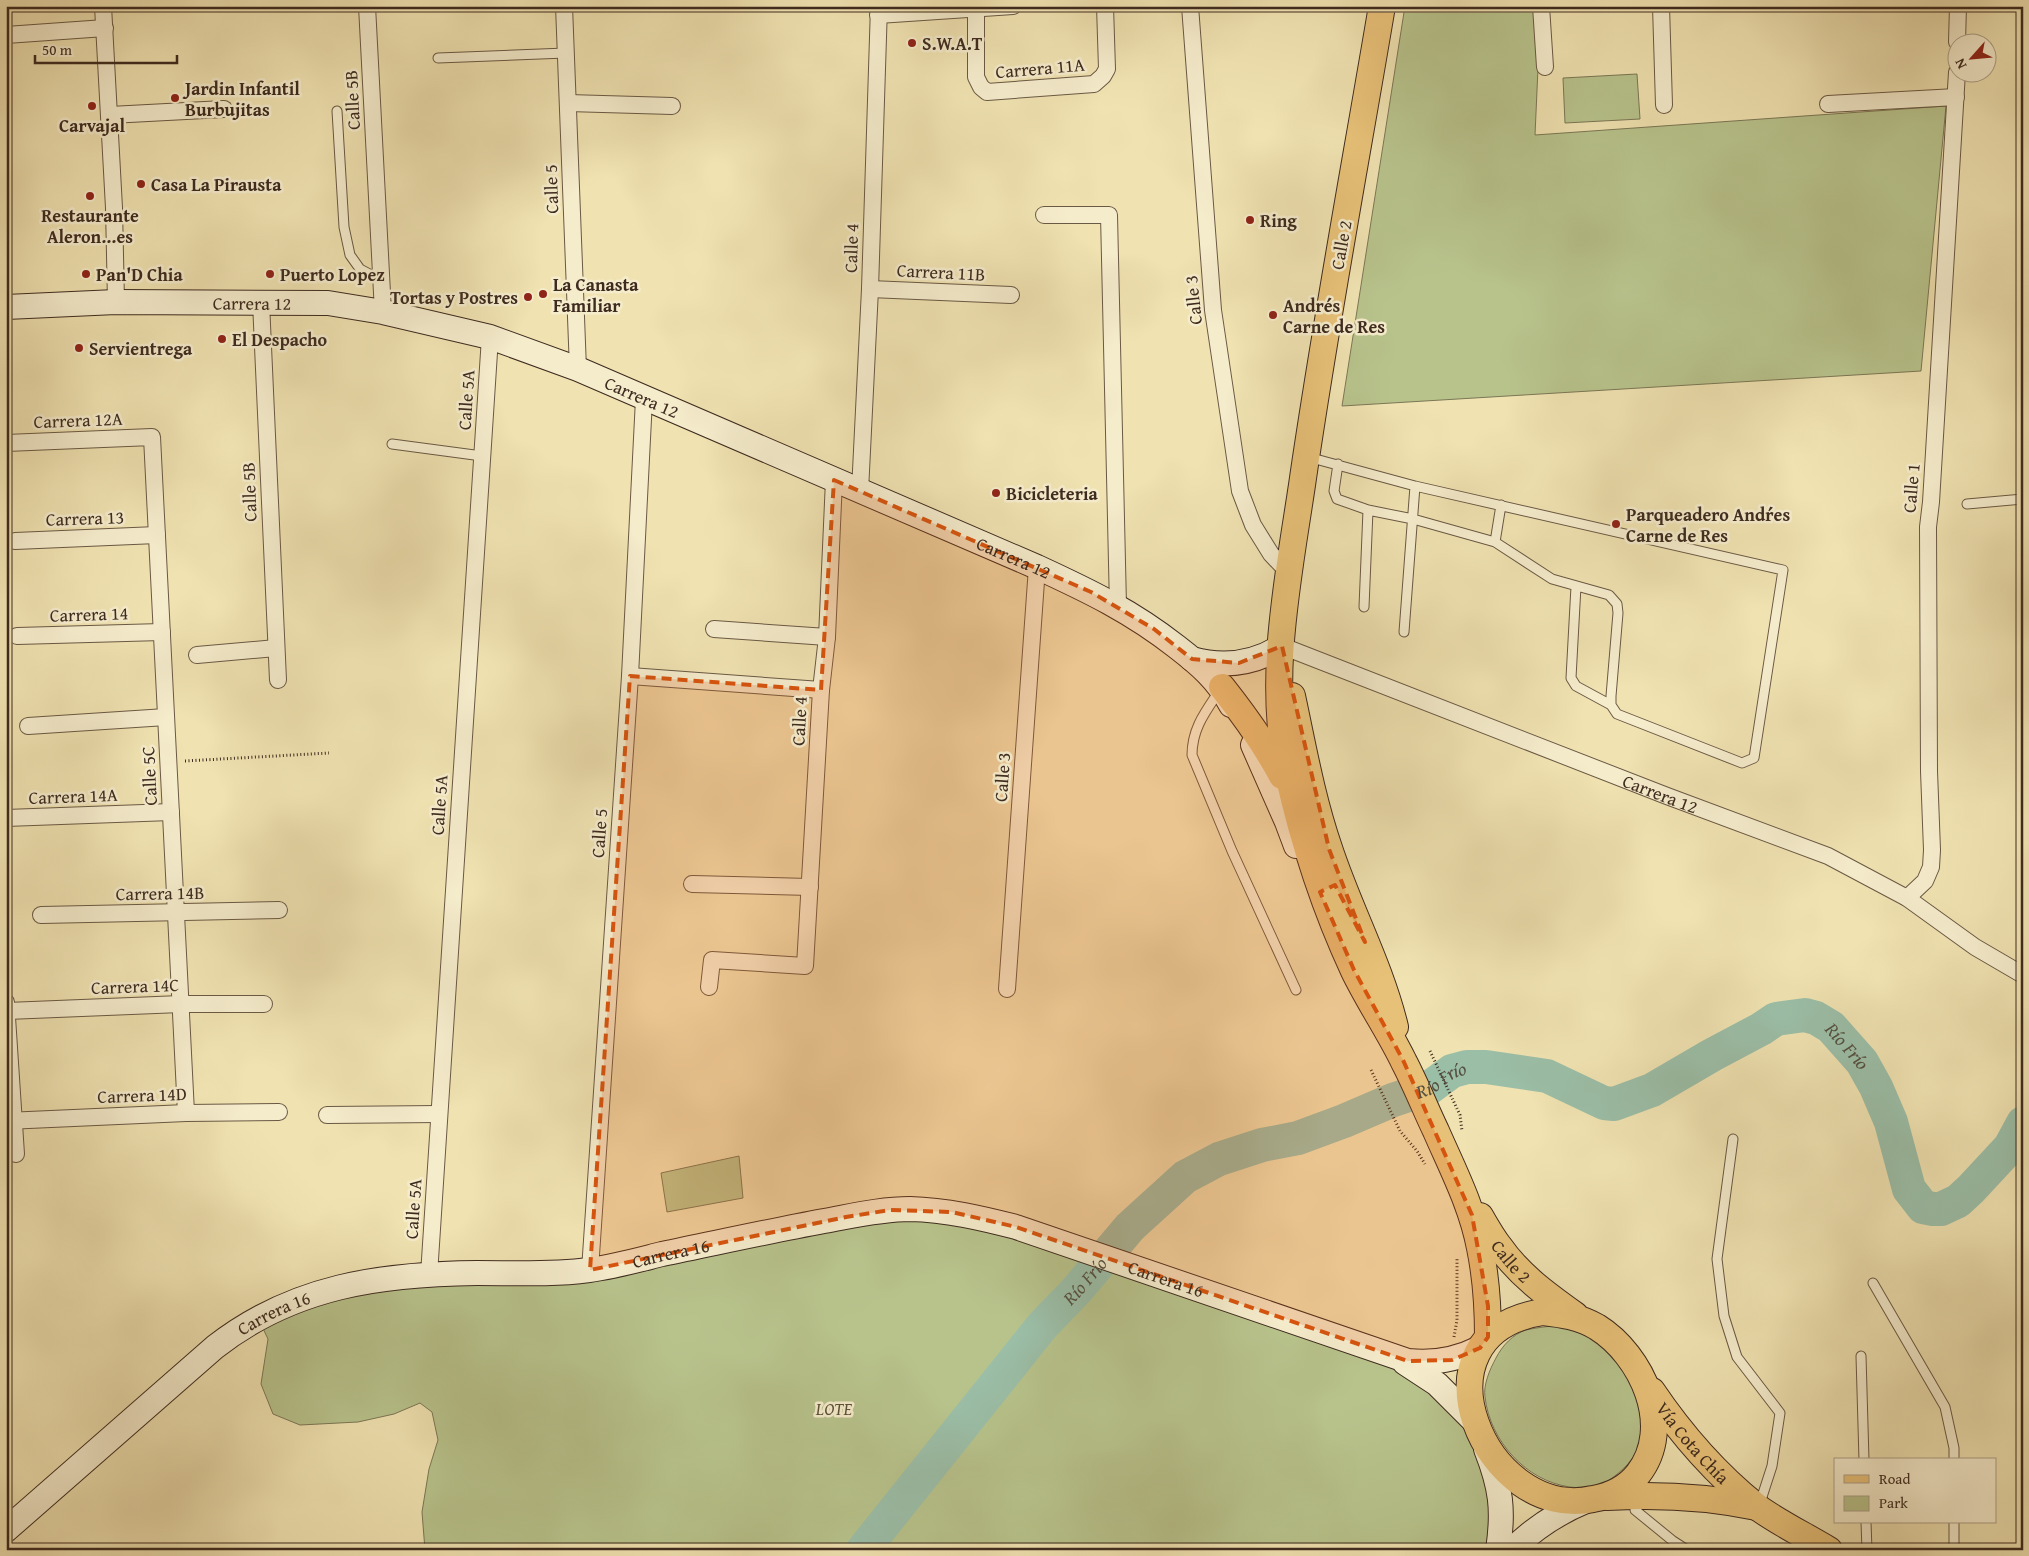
<svg xmlns="http://www.w3.org/2000/svg" width="2029" height="1556" font-family="'Gentium Book Plus',serif">
  <style>
    .green { fill: #b8c38c; stroke: #7b7756 }
    .lines { fill: none; stroke-linecap: round; stroke-linejoin: round }
    .river { stroke: #9bbea7; stroke-width: 34 }
    .lane-casing { stroke: #6a5944; stroke-width: 11 }
    .street-casing { stroke: #6a5944; stroke-width: 18 }
    .secondary-casing { stroke: #3e2b1f; stroke-width: 26 }
    .primary-casing { stroke: #3e2b1f; stroke-width: 28 }
    .path { stroke: #3e2b1f; stroke-width: 3; stroke-dasharray: 1 2.5; stroke-linecap: butt }
    .lane { stroke: #f5eccc; stroke-width: 9 }
    .street { stroke: #f5eccc; stroke-width: 16 }
    .secondary { stroke: #f5eccc; stroke-width: 24 }
    .primary { stroke: #e8c178; stroke-width: 26 }
    .marked { fill: #d7540e; fill-opacity: 0.2; stroke: #d7540e; stroke-width: 4; stroke-dasharray: 10 6; stroke-linejoin: round }
    .poi-dot { fill: #8f2418; stroke: #f5eccc; stroke-width: 2 }
    .labels { text-anchor: middle; dominant-baseline: central; stroke-width: 5; stroke-linejoin: round; paint-order: stroke }
    .poi-label { font-size: 18px; font-weight: bold; fill: #3e2b1f; stroke: #f5eccc; text-anchor: start }
    .street-label { font-size: 18px; fill: #3e2b1f; stroke: #f5eccc }
    .park-label { font-size: 18px; font-style: italic; fill: #5c513a; stroke: #f5eccc }
    .water-label { font-size: 19px; font-style: italic; fill: #555041; stroke: #f5eccc }
  </style>
  <rect width="100%" height="100%" fill="#f0e2b1"/>
  <filter id="stains"><feTurbulence type="fractalNoise" baseFrequency=".004" numOctaves="4"/><feColorMatrix values="0 0 0 0 .2 0 0 0 0 .09 0 0 0 0 .02 0 0 0 .5 -.17"/></filter>
  <radialGradient id="worn" r=".72"><stop offset=".6" stop-color="#630" stop-opacity="0"/><stop offset="1" stop-color="#630" stop-opacity=".3"/></radialGradient>
  <path class="green" d="M1405,6H1534L1538,68L1535,135L1946,106L1921,371L1342,406Z
    M1637,74L1640,119L1565,123L1563,78Z
    M739,1156L743,1198L667,1212L661,1173Z
    M930,1210L1394,1357L1475,1422L1498,1550H425L422,1512L429,1469L438,1440L432,1412L420,1403L394,1414L358,1422L300,1425L273,1414L261,1384L268,1339L258,1318L299,1300L526,1274Z
    M1552,1326C1559,1327 1568,1328 1574,1330C1622,1348 1668,1421 1627,1465C1617,1475 1604,1486 1589,1489C1584,1490 1576,1487 1570,1487C1526,1481 1490,1441 1485,1397C1483,1385 1490,1369 1496,1358C1502,1346 1513,1334 1526,1330C1534,1328 1544,1327 1552,1326Z"/>
  <g class="lines">
    <path class="river" id="s1" d="M863,1550L1043,1325L1076,1291L1130,1227L1185,1177L1219,1159L1262,1145L1298,1138L1344,1121L1393,1100L1429,1088L1452,1071L1467,1067H1486L1547,1076L1604,1103L1614,1104L1652,1090L1712,1055L1761,1029L1776,1019L1805,1015L1816,1018L1831,1027L1862,1062L1876,1087L1891,1122L1909,1189L1923,1207L1933,1209H1941L1958,1201L1971,1189L2010,1147L2023,1123"/>
    <defs>
      <path id="lane" d="M438,58L566,53
        M337,111L344,227L350,255L360,269L381,280
        M392,444L482,456
        M1308,457L1415,486L1783,570L1754,758L1742,763L1617,714L1611,705V696L1618,613L1617,604L1609,595L1552,579L1495,542L1413,519L1368,510L1337,499L1334,491L1338,464
        M1967,504L2023,499
        M1495,542L1501,505
        M1576,586L1571,678L1576,686L1611,705
        M1364,607L1368,510
        M1404,632L1415,486
        M1220,690C1206,711 1192,728 1192,755L1232,851L1296,990
        M1733,1139L1717,1259L1724,1316L1737,1357L1780,1413L1772,1466L1759,1506
        M1873,1283L1945,1407L1954,1448V1460
        M1861,1356L1864,1460
        M1635,1510L1673,1541L1687,1550
        M1866,1522L1867,1550
        M1954,1522V1550"/>
      <g id="street">
        <path d="M103,6L114,208L116,302"/>
        <path d="M367,6L383,312"/>
        <path d="M564,6L578,369"/>
        <path d="M1190,6L1213,310L1240,491L1253,525L1271,554L1289,573"/>
        <path d="M1541,6L1545,67"/>
        <path d="M1661,6L1664,105"/>
        <path d="M976,9V77L981,87L987,92L1094,84L1103,76L1107,69L1105,6"/>
        <path d="M878,15L1013,6"/>
        <path d="M6,35L105,28"/>
        <path d="M1957,42L1958,6"/>
        <path d="M568,103L672,106"/>
        <path d="M1828,104L1956,97"/>
        <path d="M110,115L224,109"/>
        <path d="M1044,215H1109L1118,606"/>
        <path d="M870,289L1011,295"/>
        <path d="M261,302L278,680"/>
        <path d="M6,443L152,437L186,1113"/>
        <path d="M860,491L870,289L879,6"/>
        <path d="M15,541L157,535"/>
        <path d="M714,629L827,637"/>
        <path d="M17,636L162,632"/>
        <path id="s2" d="M1282,646L1667,796L1828,856L1907,898L1975,947L2023,975"/>
        <path d="M197,655L276,648"/>
        <path d="M630,676L821,690"/>
        <path d="M28,726L166,717"/>
        <path d="M6,818L171,812"/>
        <path d="M692,884L810,887"/>
        <path d="M1907,898L1925,881L1931,867L1932,850L1929,771L1928,527L1931,502L1957,72"/>
        <path d="M41,915L279,910"/>
        <path d="M709,987L712,960L805,966L821,690L827,637L834,480"/>
        <path d="M1007,989L1037,567"/>
        <path d="M6,1002L16,1154"/>
        <path d="M7,1011L181,1004H264"/>
        <path d="M327,1115L439,1114"/>
        <path d="M6,1121L186,1113L279,1112"/>
        <path d="M590,1270L630,676L644,399"/>
        <path d="M429,1275L490,337"/>
      </g>
      <g id="secondary">
        <path id="s3" d="M6,307L116,302L328,303L383,312L490,337L578,369L1037,567C1089,591 1131,611 1177,647C1199,664 1218,680 1231,705"/>
        <path d="M1192,659C1225,668 1254,664 1282,646"/>
        <path d="M1253,745L1287,822L1296,846"/>
        <path d="M1405,1363L1437,1384L1475,1422"/>
        <path d="M1486,1449C1501,1487 1504,1510 1498,1550"/>
        <path id="s4" d="M6,1530L215,1347C293,1286 381,1274 477,1273C514,1273 552,1275 589,1270C613,1267 638,1260 662,1254C716,1243 770,1231 824,1221C852,1216 881,1209 910,1209C947,1210 981,1218 1016,1227L1408,1361C1434,1364 1456,1360 1480,1348"/>
        <path d="M1512,1550C1534,1528 1557,1513 1586,1501"/>
      </g>
      <g id="primary">
        <path d="M1382,6C1355,166 1325,325 1302,485C1288,579 1267,680 1288,774C1303,841 1325,909 1354,971C1369,1002 1389,1031 1404,1062C1416,1085 1425,1108 1436,1131C1453,1170 1472,1206 1480,1248C1486,1277 1488,1307 1488,1337"/>
        <path d="M1222,687C1245,716 1265,744 1282,776"/>
        <path d="M1292,696C1303,747 1312,799 1329,848C1349,909 1380,965 1395,1027"/>
        <path id="s5" d="M1480,1216C1486,1226 1492,1237 1499,1246C1519,1275 1547,1295 1575,1315"/>
        <path d="M1543,1312C1562,1314 1580,1317 1597,1327C1642,1355 1675,1427 1638,1474C1627,1488 1611,1496 1593,1499C1486,1523 1404,1333 1543,1312Z"/>
        <path id="s6" d="M1652,1391C1681,1434 1716,1474 1757,1507C1779,1523 1806,1536 1829,1550"/>
        <path d="M1607,1497C1659,1494 1705,1496 1757,1507"/>
      </g>
    </defs>
    <use href="#lane" class="lane-casing"/>
    <use href="#street" class="street-casing"/>
    <use href="#secondary" class="secondary-casing"/>
    <use href="#primary" class="primary-casing"/>
    <path class="path" d="M185,761L329,753
      M1430,1051L1460,1115L1462,1131
      M1371,1070L1400,1131L1417,1151L1425,1164
      M1454,1337L1457,1320V1257"/>
    <use href="#lane" class="lane"/>
    <use href="#street" class="street"/>
    <use href="#secondary" class="secondary"/>
    <use href="#primary" class="primary"/>
  </g>
  <path class="marked" d="M834,480L1091,592L1154,629L1192,659L1239,663L1282,646L1329,849L1365,942L1335,885L1320,892L1354,970L1403,1060L1472,1215L1488,1306V1337L1480,1348L1452,1360L1408,1361L1016,1227L952,1212L890,1210L846,1217L590,1270L630,676L821,690Z"/>
  <g class="poi-dot">
    <circle cx="912" cy="43" r="5"/>
    <circle cx="175" cy="98" r="5"/>
    <circle cx="92" cy="106" r="5"/>
    <circle cx="141" cy="184" r="5"/>
    <circle cx="90" cy="196" r="5"/>
    <circle cx="1250" cy="220" r="5"/>
    <circle cx="86" cy="274" r="5"/>
    <circle cx="270" cy="274" r="5"/>
    <circle cx="543" cy="294" r="5"/>
    <circle cx="528" cy="297" r="5"/>
    <circle cx="1273" cy="315" r="5"/>
    <circle cx="222" cy="339" r="5"/>
    <circle cx="79" cy="348" r="5"/>
    <circle cx="996" cy="493" r="5"/>
    <circle cx="1616" cy="524" r="5"/>
  </g>
  <g class="labels">
    <g class="poi-label">
      <text x="922" y="43">S.W.A.T</text>
      <text x="185" y="88">Jardin Infantil<tspan x="185" dy="21">Burbujitas</tspan></text>
      <text x="92" y="125" text-anchor="middle">Carvajal</text>
      <text x="151" y="184">Casa La Pirausta</text>
      <text x="90" y="215" text-anchor="middle">Restaurante<tspan x="90" dy="21">Aleron...es</tspan></text>
      <text x="1260" y="220">Ring</text>
      <text x="96" y="274">Pan'D Chia</text>
      <text x="280" y="274">Puerto Lopez</text>
      <text x="553" y="284">La Canasta<tspan x="553" dy="21">Familiar</tspan></text>
      <text x="518" y="297" text-anchor="end">Tortas y Postres</text>
      <text x="1283" y="305">Andrés<tspan x="1283" dy="21">Carne de Res</tspan></text>
      <text x="232" y="339">El Despacho</text>
      <text x="89" y="348">Servientrega</text>
      <text x="1006" y="493">Bicicleteria</text>
      <text x="1626" y="514">Parqueadero Andŕes<tspan x="1626" dy="21">Carne de Res</tspan></text>
    </g>
    <g class="street-label">
      <text transform="translate(1040 68) rotate(-5)">Carrera 11A</text>
      <text transform="translate(352 100) rotate(-93)">Calle 5B</text>
      <text transform="translate(551 189) rotate(-92)">Calle 5</text>
      <text transform="translate(1341 245) rotate(-80)">Calle 2</text>
      <text transform="translate(851 248) rotate(-88)">Calle 4</text>
      <text transform="translate(941 272) rotate(3)">Carrera 11B</text>
      <text transform="translate(1193 300) rotate(-96)">Calle 3</text>
      <text stroke="none"><textPath href="#s3" startOffset="246">Carrera 12</textPath></text>
      <text stroke="none"><textPath href="#s3" startOffset="651">Carrera 12</textPath></text>
      <text transform="translate(466 400) rotate(-86)">Calle 5A</text>
      <text transform="translate(78 420) rotate(-2)">Carrera 12A</text>
      <text transform="translate(1911 488) rotate(-85)">Calle 1</text>
      <text transform="translate(249 492) rotate(-92)">Calle 5B</text>
      <text transform="translate(85 518) rotate(-2)">Carrera 13</text>
      <text stroke="none"><textPath href="#s3" startOffset="1056">Carrera 12</textPath></text>
      <text transform="translate(89 614) rotate(-2)">Carrera 14</text>
      <text transform="translate(799 721) rotate(-87)">Calle 4</text>
      <text transform="translate(149 776) rotate(-93)">Calle 5C</text>
      <text transform="translate(1002 777) rotate(-86)">Calle 3</text>
      <text stroke="none"><textPath href="#s2" startOffset="406">Carrera 12</textPath></text>
      <text transform="translate(73 796) rotate(-2)">Carrera 14A</text>
      <text transform="translate(439 805) rotate(-86)">Calle 5A</text>
      <text transform="translate(599 833) rotate(-86)">Calle 5</text>
      <text transform="translate(160 893) rotate(-1)">Carrera 14B</text>
      <text transform="translate(135 986) rotate(-2)">Carrera 14C</text>
      <text transform="translate(142 1095) rotate(-2)">Carrera 14D</text>
      <text transform="translate(413 1209) rotate(-86)">Calle 5A</text>
      <text stroke="none"><textPath href="#s4" startOffset="751">Carrera 16</textPath></text>
      <text stroke="none"><textPath href="#s5" startOffset="55">Calle 2</textPath></text>
      <text stroke="none"><textPath href="#s4" startOffset="1261">Carrera 16</textPath></text>
      <text stroke="none"><textPath href="#s4" startOffset="346">Carrera 16</textPath></text>
      <text stroke="none"><textPath href="#s6" startOffset="66">Vía Cota Chía</textPath></text>
    </g>
    <g class="park-label">
      <text x="834" y="1408">LOTE</text>
    </g>
    <g class="water-label">
      <text stroke="none"><textPath href="#s1" startOffset="1219">Río Frío</textPath></text>
      <text stroke="none"><textPath href="#s1" startOffset="769">Río Frío</textPath></text>
      <text stroke="none"><textPath href="#s1" startOffset="349">Río Frío</textPath></text>
    </g>
  </g>
  <rect width="2029" height="1556" fill="none" stroke="#f0e2b1" stroke-width="25"/>
  <rect x="8" y="8" width="2014" height="1541" fill="none" stroke="#3e2b1f" stroke-width="2.5"/>
  <rect x="12" y="12" width="2004" height="1531" fill="none" stroke="#3e2b1f"/>
  <rect x="1834" y="1458" width="162" height="65" fill="#f5eccc" stroke="#ac9f87"/>
  <rect x="1844" y="1475" width="25" height="8" fill="#e8c178" stroke="#ac9f87"/>
  <text x="1879" y="1484" font-size="15" fill="#3e2b1f">Road</text>
  <rect x="1844" y="1496" width="25" height="15" fill="#b8c38c" stroke="#ac9f87"/>
  <text x="1879" y="1508" font-size="15" fill="#3e2b1f">Park</text>
  <g transform="translate(1972 58) rotate(243)"><circle r="24" fill="#f5eccc" stroke="#ac9f87"/>
  <path d="M0-4L9 19L0 12L-9 19Z" fill="#8f2418"/>
  <text y="-8" font-size="14" font-weight="bold" text-anchor="middle" fill="#3e2b1f">N</text>
  </g>
  <path d="M35 55v8h142v-8" fill="none" stroke="#3e2b1f" stroke-width="2.5"/>
  <text x="42" y="55" font-size="15" fill="#3e2b1f" stroke="#f5eccc" stroke-width="4" paint-order="stroke">50 m</text>
  <rect width="100%" height="100%" filter="url(#stains)"/>
  <rect width="100%" height="100%" fill="url(#worn)"/>
</svg>
